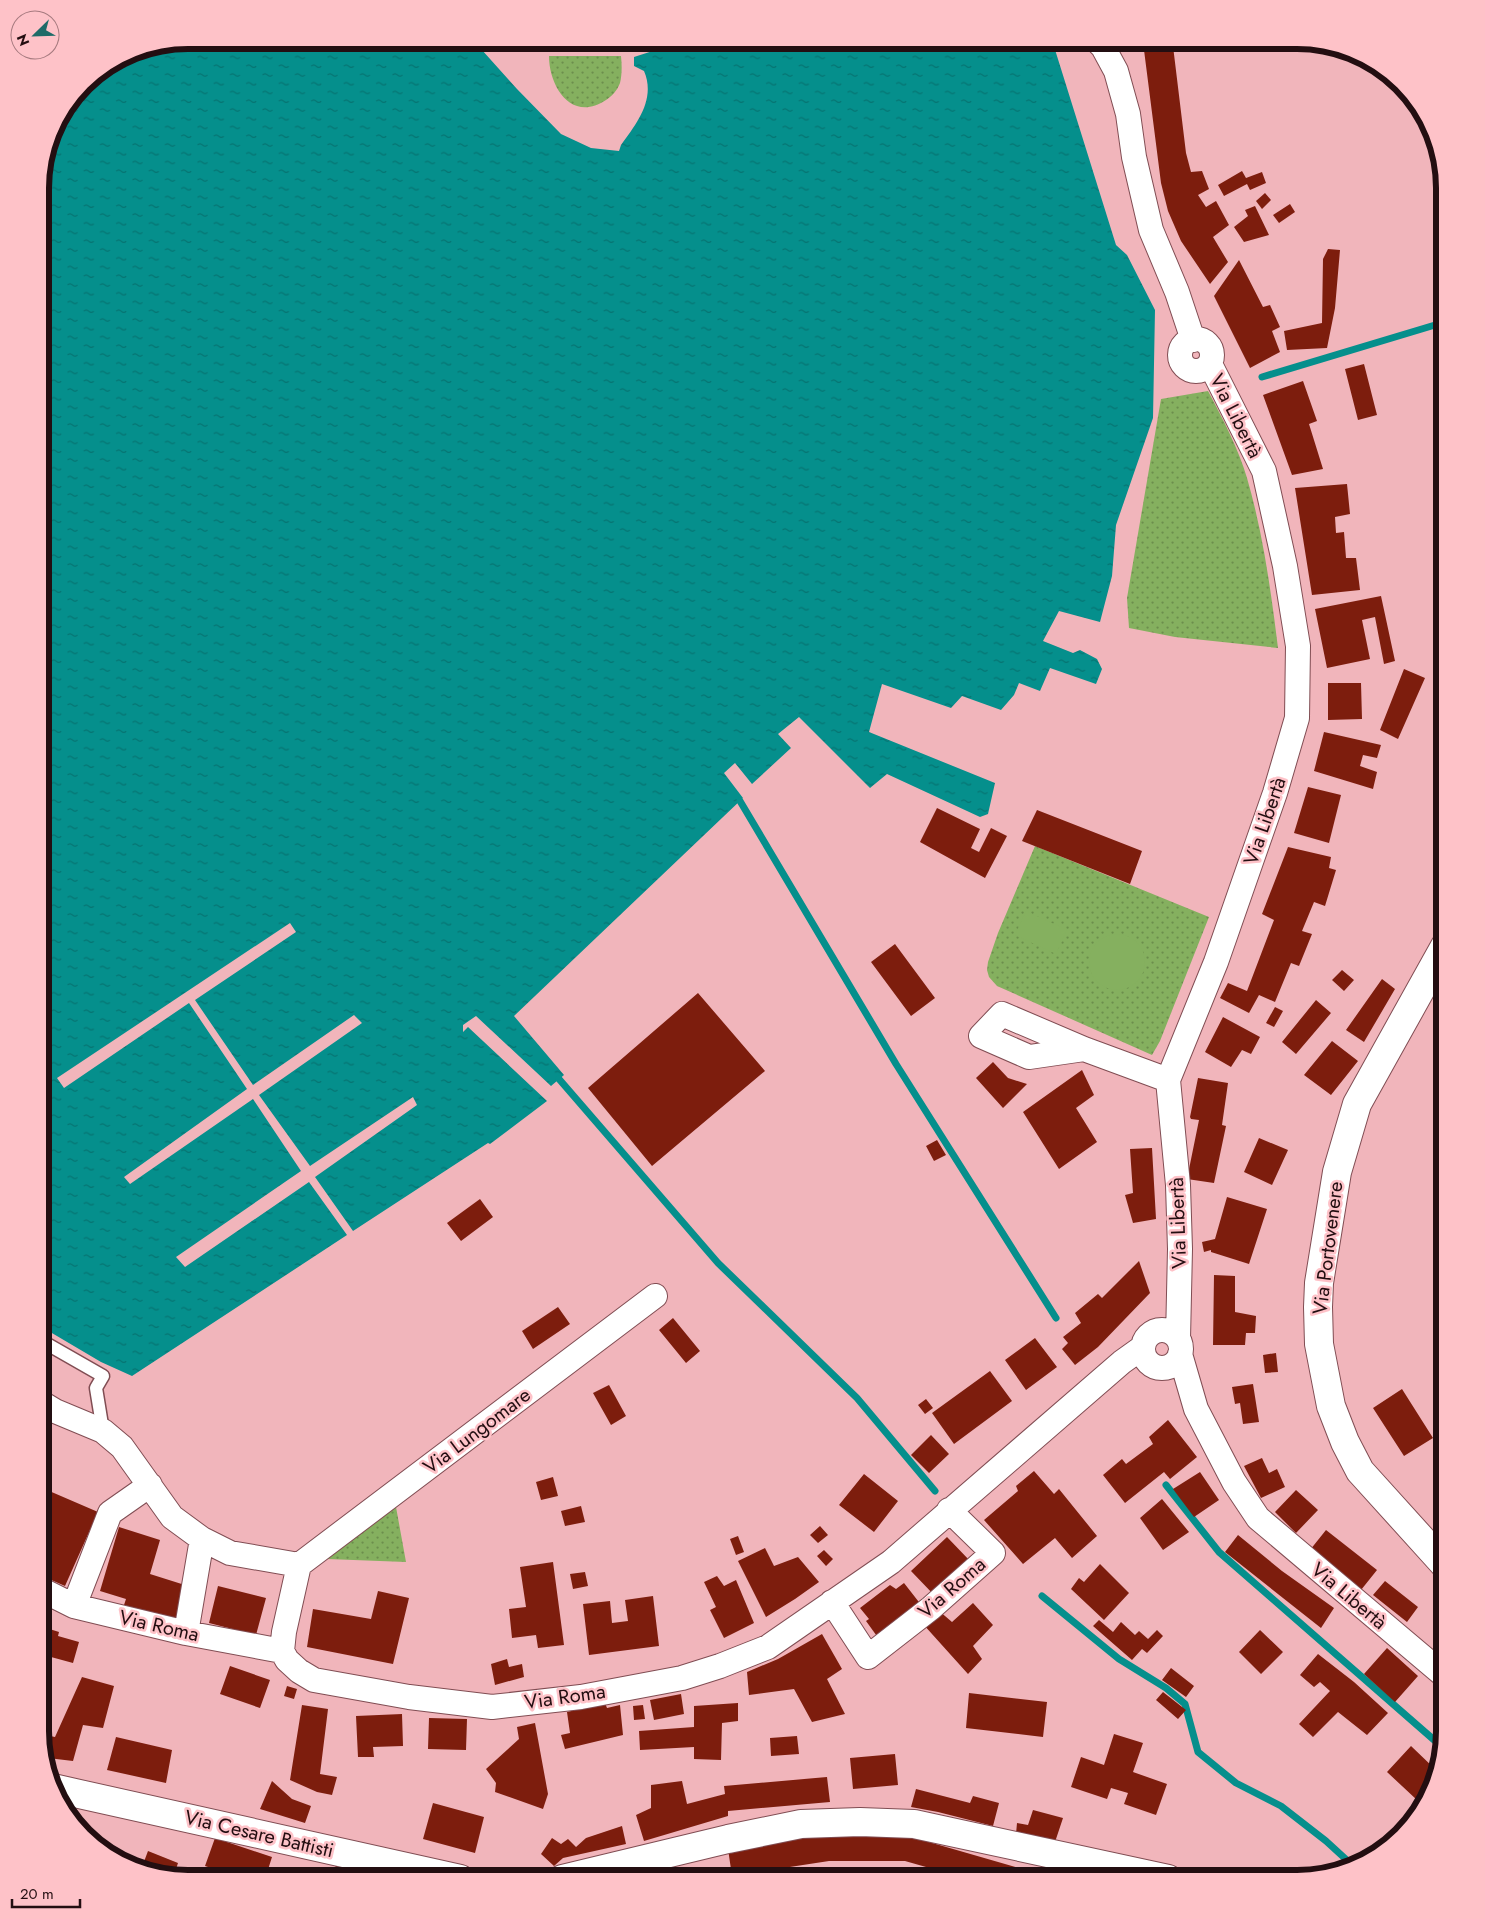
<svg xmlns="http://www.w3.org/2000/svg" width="1485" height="1919" font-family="Jost,sans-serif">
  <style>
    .park { fill: url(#park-dots) }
    .garden { fill: #85b05f }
    .water { fill: url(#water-ripples) }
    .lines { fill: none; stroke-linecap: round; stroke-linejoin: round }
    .stream { stroke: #058f8c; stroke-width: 7 }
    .building { fill: #7d1d0d }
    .lane-casing { stroke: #804d53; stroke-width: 15 }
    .street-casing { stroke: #804d53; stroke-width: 26 }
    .secondary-casing { stroke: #804d53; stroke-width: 30 }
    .lane { stroke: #fff; stroke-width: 12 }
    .street { stroke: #fff; stroke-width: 24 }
    .secondary { stroke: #fff; stroke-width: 28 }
    .labels { text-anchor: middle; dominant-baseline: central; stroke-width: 5; stroke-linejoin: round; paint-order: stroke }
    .street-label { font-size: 20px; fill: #230e11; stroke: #fec2c8 }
    .rim { fill: none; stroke: #230e11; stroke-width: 6 }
  </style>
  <defs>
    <pattern id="park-dots" width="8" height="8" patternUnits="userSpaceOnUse" patternTransform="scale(1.25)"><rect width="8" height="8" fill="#85b05f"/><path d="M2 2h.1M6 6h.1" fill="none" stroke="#6c8e4d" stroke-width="1.8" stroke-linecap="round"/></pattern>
    <pattern id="water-ripples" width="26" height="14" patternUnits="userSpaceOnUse" patternTransform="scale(1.25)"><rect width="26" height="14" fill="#058f8c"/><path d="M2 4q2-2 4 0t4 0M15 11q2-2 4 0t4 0" fill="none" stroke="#067371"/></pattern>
  </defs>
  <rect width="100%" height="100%" fill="#f1b5bb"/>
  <path class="park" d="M549,56H621C622,65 622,75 620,83C617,91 612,96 606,100C572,123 549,87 549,56Z
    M1208,391C1222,417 1239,450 1247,478C1263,533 1271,591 1278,648L1175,637L1129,628L1127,598L1161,399Z
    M1035,846L1209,917L1160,1041L1152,1055L997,986L989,977L987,970L988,962L998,933Z
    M396,1507L406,1562L327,1559Z"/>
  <path class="garden" d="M1026,911L1067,930L1056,954L1015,935Z
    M1089 962a28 28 0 1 1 56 0a28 28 0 1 1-56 0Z"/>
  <path class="water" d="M188,40H473L517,89L561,134L591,148L619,151L621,145C637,123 656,99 644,71L634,66V57L687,40H1052L1116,245L1127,255L1155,310L1153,418L1116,525L1112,576L1100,622L1059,611L1043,641L1073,653L1080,650L1097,659L1102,669L1096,684L1050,668L1040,691L1019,683L1014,695L1001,710L962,696L951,708L882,684L869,732L995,783L988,814L980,817L887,774L870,788L799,717L778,734L791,748L752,784L735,763L724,773L743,798L514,1016L564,1075L551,1086L476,1016L463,1025V1032L468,1027L547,1101L490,1144L488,1143L353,1231L315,1177L417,1105L413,1097L310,1166L259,1095L362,1023L354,1015L253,1085L195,1000L296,932L290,923L57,1078L64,1088L189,1003L247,1089L124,1177L130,1184L253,1099L301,1171L176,1257L185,1267L309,1182L347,1235L132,1376L101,1362L40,1326V178L55,123L90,77L131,51Z"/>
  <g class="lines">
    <path class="stream" d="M1262,377L1445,322
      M740,801L896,1064L1056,1318
      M559,1079L718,1263L857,1398L935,1491
      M1166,1485L1219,1552L1441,1746
      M1042,1596L1119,1659L1166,1688L1185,1704L1198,1752L1236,1783L1281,1806L1326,1841L1350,1863"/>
  </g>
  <path class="building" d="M1136,40H1150V46H1173L1186,153L1191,172L1202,171L1209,189L1198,195L1206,207L1216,201L1229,225L1213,237L1228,262L1210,284L1181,241L1168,211L1161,183L1144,50Z
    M1242,171L1246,178L1262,172L1266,183L1250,190L1247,184L1224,196L1218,185Z
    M1265,193L1271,200L1262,209L1256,201Z
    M1290,204L1295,212L1279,223L1273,215Z
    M1255,206L1269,235L1244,242L1234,227L1248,216L1245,210Z
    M1328,249L1340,250L1335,308L1327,348L1287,350L1284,331L1322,323L1323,259Z
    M1239,260L1263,307L1270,305L1280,327L1272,331L1280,352L1250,368L1214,296Z
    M1364,364L1377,415L1358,420L1345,369Z
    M1303,381L1317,421L1309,424L1323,469L1292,475L1263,395Z
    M1347,484L1350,514L1335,517L1336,533L1344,532L1346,558H1356L1360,590L1312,595L1295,488Z
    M1381,596L1395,661L1384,664L1375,617L1362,620L1370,659L1327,668L1315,609Z
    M1404,669L1425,678L1398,739L1380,730Z
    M1328,683H1361L1362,719L1328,720Z
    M1324,732L1381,745L1377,758L1363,755L1360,766L1377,772L1373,789L1314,771Z
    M1308,787L1341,795L1329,843L1294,833Z
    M937,808L980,829L971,848L979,852L991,828L1007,836L985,878L920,842Z
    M1037,810L1142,851L1130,884L1022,841Z
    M1288,847L1331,857L1329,868L1336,870L1325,906L1314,902L1302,931L1312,934L1299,966L1291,963L1275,1002L1259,995L1249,1013L1220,998L1228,983L1247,991L1274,920L1262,914Z
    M895,944L935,998L911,1016L871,962Z
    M1342,970L1354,980L1344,991L1332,980Z
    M1382,979L1395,989L1364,1042L1346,1030Z
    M698,993L765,1071L652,1166L588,1088Z
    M1316,1000L1331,1013L1296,1054L1282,1042Z
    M1275,1007L1283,1011L1274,1027L1266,1023Z
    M1223,1017L1260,1037L1251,1054L1242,1050L1231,1067L1205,1052Z
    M1332,1041L1358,1061L1331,1095L1304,1075Z
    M993,1062L1008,1078L1027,1084L1003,1108L976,1078Z
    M1082,1070L1094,1095L1076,1108L1097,1142L1059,1169L1023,1112Z
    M1198,1078L1228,1083L1222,1125L1226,1126L1214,1183L1187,1179L1199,1120L1191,1119L1190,1117Z
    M1259,1138L1288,1150L1272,1185L1244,1172Z
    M937,1140L946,1155L934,1161L926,1146Z
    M1152,1148L1156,1219L1133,1223L1125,1195L1133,1193L1130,1149Z
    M1227,1197L1267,1209L1249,1264L1211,1252V1250L1204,1252L1202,1242L1215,1239Z
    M480,1199L493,1217L461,1241L447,1223Z
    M1139,1261L1150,1293L1098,1347L1075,1365L1062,1349L1068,1343L1063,1337L1081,1323L1075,1313L1098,1294L1102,1298Z
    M1214,1275L1235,1276V1312L1256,1316L1255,1333H1246L1245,1345H1213Z
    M558,1307L570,1324L533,1349L522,1331Z
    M673,1318L700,1351L686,1363L659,1330Z
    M1035,1338L1057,1367L1026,1390L1005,1360Z
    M1276,1353L1278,1372L1265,1373L1263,1355Z
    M990,1371L1012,1401L954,1444L932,1413Z
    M1253,1384L1259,1422L1243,1424L1240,1403L1235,1404L1232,1387Z
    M609,1385L626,1416L611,1425L593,1393Z
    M1402,1389L1433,1438L1404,1456L1373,1408Z
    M926,1399L933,1408L925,1414L918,1405Z
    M1168,1420L1197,1457L1170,1479L1164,1472L1125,1503L1103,1475L1122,1459L1126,1464L1153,1444L1149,1437Z
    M931,1435L949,1454L929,1473L911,1455Z
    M1262,1458L1269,1473L1277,1469L1285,1487L1261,1498L1244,1466Z
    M1034,1471L1054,1494L1059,1489L1097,1536L1072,1558L1055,1538L1023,1564L984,1520L1018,1491L1016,1486Z
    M1200,1472L1219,1500L1194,1517L1173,1489Z
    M864,1474L898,1501L874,1532L839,1505Z
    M553,1477L558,1496L541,1500L536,1482Z
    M40,1487L98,1512L65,1586L40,1575Z
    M1296,1490L1318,1510L1296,1533L1275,1512Z
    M1162,1499L1189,1532L1163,1550L1140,1518Z
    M581,1506L585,1522L565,1526L561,1511Z
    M820,1526L828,1535L818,1543L810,1535Z
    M119,1527L160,1540L150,1574L188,1586L177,1621L124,1605L126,1599L100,1591Z
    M1326,1530L1377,1570L1361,1590L1310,1550Z
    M1238,1535L1282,1571L1334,1608L1321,1628L1225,1552Z
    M738,1536L744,1552L736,1555L730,1539Z
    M947,1537L971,1562L935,1596L911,1571Z
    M765,1548L774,1566L798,1557L819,1582L795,1599L766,1617L738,1561Z
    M824,1550L833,1559L826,1566L817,1556Z
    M553,1562L564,1645L538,1648L536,1635L512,1638L509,1609L526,1607L520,1567Z
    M1100,1564L1129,1593L1104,1620L1071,1589L1079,1578L1084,1582Z
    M585,1572L588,1586L573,1589L570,1574Z
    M717,1576L724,1586L736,1580L754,1623L724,1638L710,1610L716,1607L704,1582Z
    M1385,1581L1418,1607L1407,1622L1373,1595Z
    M904,1583L922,1606L879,1639L866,1621L869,1619L860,1608L890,1585L896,1589Z
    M218,1586L266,1598L256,1635L209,1623Z
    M378,1591L409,1598L393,1664L307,1647L313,1609L371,1619Z
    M653,1596L659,1646L589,1655L583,1604L610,1601L612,1623L628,1621L625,1600Z
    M973,1603L993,1625L973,1646L982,1659L968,1674L923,1624L938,1610L952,1622Z
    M1099,1620L1113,1632L1121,1622L1135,1635L1139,1631L1148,1639L1157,1630L1163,1636L1147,1653L1142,1649L1132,1660L1093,1626Z
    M40,1626L59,1632L58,1636L79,1642L73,1663L51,1657L47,1669L40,1667Z
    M1260,1630L1283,1652L1261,1674L1239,1652Z
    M822,1634L842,1669L827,1679L845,1714L812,1722L794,1689L749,1695L747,1672L778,1659Z
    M1387,1648L1418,1676L1395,1702L1364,1674Z
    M1318,1654L1354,1682L1388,1713L1367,1735L1338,1712L1313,1737L1299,1724L1330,1691L1320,1682L1314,1687L1300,1675Z
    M507,1659L509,1667L522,1664L524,1677L495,1685L491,1664Z
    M230,1666L270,1680L260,1708L220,1694Z
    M1171,1668L1194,1686L1186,1697L1162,1680Z
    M82,1677L114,1686L103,1728L83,1725L73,1761L48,1758L43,1741L45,1735L55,1737Z
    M287,1686L297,1689L294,1699L284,1696Z
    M1163,1692L1186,1710L1178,1719L1156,1700Z
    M969,1693L1047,1702L1043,1737L966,1728Z
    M681,1694L684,1714L654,1720L650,1700Z
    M605,1703L607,1708L620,1705L623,1735L565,1749L561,1735L570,1733L567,1712Z
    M738,1703V1721L722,1723L721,1760L694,1759V1747L640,1750L639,1731L694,1727V1706Z
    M302,1705L328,1709L320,1774L337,1777L332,1795L317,1792L290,1780Z
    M643,1705L645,1719L634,1720L633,1706Z
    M402,1714L403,1746L373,1747L374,1757H358L356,1716Z
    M429,1718L467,1719L466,1750L428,1749Z
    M535,1723L548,1794L543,1809L495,1792L496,1783L486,1769L519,1739L517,1727Z
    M1114,1734L1143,1743L1133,1772L1167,1784L1156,1815L1124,1804L1128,1793L1111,1788L1107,1799L1071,1787L1081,1757L1104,1765Z
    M797,1736L799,1754L771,1756L770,1738Z
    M116,1737L172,1750L166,1783L107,1770Z
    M1411,1746L1435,1769L1426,1802L1420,1796L1417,1800L1387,1772Z
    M895,1754L898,1785L853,1789L850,1758Z
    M827,1777L830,1802L728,1811V1816L644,1841L636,1815L651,1808V1785L682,1781L687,1804L725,1794L724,1786Z
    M272,1781L292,1799L311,1806L305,1823L260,1809Z
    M916,1789L970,1803L973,1796L999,1803L993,1826L938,1812L911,1807Z
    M433,1803L484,1817L475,1853L423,1839Z
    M1033,1810L1063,1818L1054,1845L1016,1834L1017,1823L1028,1825Z
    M622,1826L626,1844L563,1858L554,1866L541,1854L552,1838L561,1844L568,1839L576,1847L586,1838Z
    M825,1831L915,1838L1057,1879H968L905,1861H829L732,1876L728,1849Z
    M215,1838L272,1857L265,1879H244L205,1866Z
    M148,1851L178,1863L174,1875L142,1867Z
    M336,1865L389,1878V1879H332Z"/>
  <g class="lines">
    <defs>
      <path id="lane" d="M40,1340L103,1376L96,1388L103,1431"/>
      <path id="street" d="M1096,40L1103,47L1116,71L1128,114L1134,157L1151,230L1177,292L1193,340
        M1180 355a16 16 0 1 1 32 0a16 16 0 1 1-32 0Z
        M1084,1049L1029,1057L981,1036L1002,1014L1084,1049L1168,1080
        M655,1296L299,1565L284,1632L282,1651L287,1660L299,1671L314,1680L409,1697L492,1707L581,1697L682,1678L720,1666L768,1647L891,1562L1122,1362L1143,1347
        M1143 1349a19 19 0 1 1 38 0a19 19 0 1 1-38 0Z
        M1178,1339L1180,1249L1178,1185L1168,1080L1216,962L1275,793L1297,718L1298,646L1285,566L1264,471L1210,364
        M1180,1354L1196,1409L1234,1482L1258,1518L1445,1676
        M40,1402L55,1411L103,1431L122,1447L172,1517L202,1539L230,1553L299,1565
        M40,1589L74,1606L186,1633L282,1651
        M832,1602L868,1657L931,1608L993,1553L949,1510
        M74,1606L110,1513L150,1485
        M186,1633L202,1539"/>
      <path id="secondary" d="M1445,1565L1360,1471L1345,1442L1331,1406L1319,1344L1318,1307L1319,1283L1337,1172L1357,1104L1445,946
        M57,1789L460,1879
        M562,1879L728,1839L801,1824L860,1822L914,1824L1168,1879"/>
    </defs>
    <use href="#lane" class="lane-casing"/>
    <use href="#street" class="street-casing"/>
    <use href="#secondary" class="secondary-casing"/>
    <use href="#lane" class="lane"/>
    <use href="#street" class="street"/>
    <use href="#secondary" class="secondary"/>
  </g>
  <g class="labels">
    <g class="street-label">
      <text transform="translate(1236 416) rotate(63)">Via Libertà</text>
      <text transform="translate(1265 821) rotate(-71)">Via Libertà</text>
      <text transform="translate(1178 1223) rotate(-92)">Via Libertà</text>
      <text transform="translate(1328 1248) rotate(-83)">Via Portovenere</text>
      <text transform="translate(477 1431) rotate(-37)">Via Lungomare</text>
      <text transform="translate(952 1588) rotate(-41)">Via Roma</text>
      <text transform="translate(1349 1596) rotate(40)">Via Libertà</text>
      <text transform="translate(159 1626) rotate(13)">Via Roma</text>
      <text transform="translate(565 1697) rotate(-8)">Via Roma</text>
      <text transform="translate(259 1834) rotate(13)">Via Cesare Battisti</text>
    </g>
  </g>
  <path d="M0 0H1485V1919H0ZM188 49H1297A139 139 0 0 1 1436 188V1731A139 139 0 0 1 1297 1870H188A139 139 0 0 1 49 1731V188A139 139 0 0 1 188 49Z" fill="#fec2c8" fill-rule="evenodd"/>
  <path class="rim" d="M188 49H1297A139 139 0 0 1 1436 188V1731A139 139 0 0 1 1297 1870H188A139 139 0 0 1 49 1731V188A139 139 0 0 1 188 49Z"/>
  <g transform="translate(35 35) rotate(247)"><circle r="24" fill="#fec2c8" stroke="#a67a7f"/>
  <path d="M0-4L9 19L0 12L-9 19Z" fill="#1f6b68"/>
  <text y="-8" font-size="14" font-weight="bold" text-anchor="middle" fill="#230e11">N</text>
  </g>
  <path d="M12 1899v8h68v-8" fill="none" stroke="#230e11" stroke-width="2.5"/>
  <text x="20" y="1899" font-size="15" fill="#230e11" stroke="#fec2c8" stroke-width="4" paint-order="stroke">20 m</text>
</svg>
